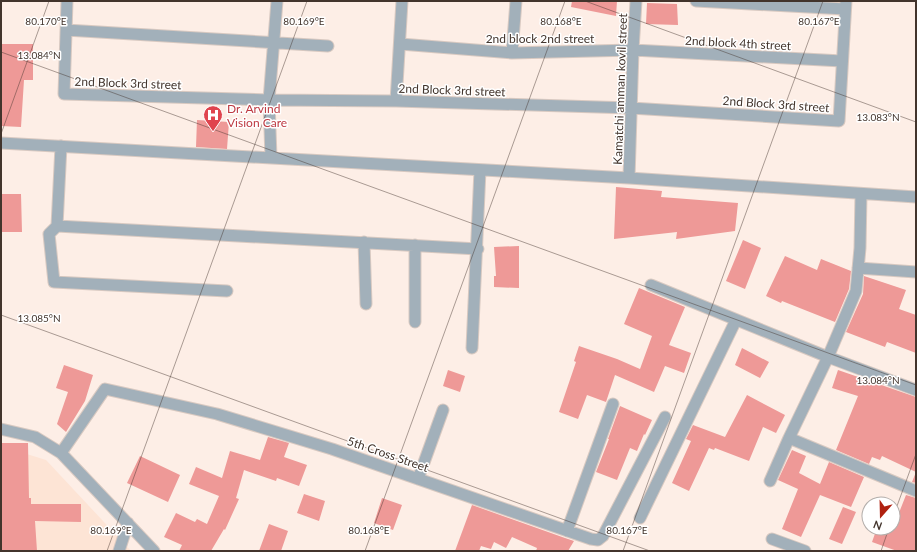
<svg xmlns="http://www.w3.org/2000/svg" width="917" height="552" font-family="Lato,sans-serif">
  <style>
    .built { fill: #fde4d5 }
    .building { fill: #ee9997 }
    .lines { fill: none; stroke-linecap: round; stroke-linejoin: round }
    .minor-casing { stroke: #d8c9c1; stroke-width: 13 }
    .minor { stroke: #a2b0ba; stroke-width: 11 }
    .ticks { fill: none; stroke: #42342c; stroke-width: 1; stroke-opacity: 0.45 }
    .labels { text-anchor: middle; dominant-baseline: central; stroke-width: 3; stroke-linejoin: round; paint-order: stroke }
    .street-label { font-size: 12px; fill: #42342c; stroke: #fff }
    .health-label { font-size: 12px; fill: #be3a42; stroke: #fff; text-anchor: start }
    .ticks-label { font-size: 10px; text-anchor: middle; fill: #42342c; stroke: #fff; stroke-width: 3; stroke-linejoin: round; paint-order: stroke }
  </style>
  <rect width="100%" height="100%" fill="#fdeee6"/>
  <path class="built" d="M1,446L46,460L131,551H1Z"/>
  <path class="building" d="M572,1H617L616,16L571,7Z
    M647,3L677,4L678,25L646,24Z
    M1,44H33V80H24L21,127L1,126Z
    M197,120L229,122L227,149L196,147Z
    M616,187L662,191L661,197L738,203L735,231L676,239L677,232L614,239Z
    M1,194H21L22,232H1Z
    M743,240L761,248L745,289L726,281Z
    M519,246V288L494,287V276H496L494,247Z
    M785,256L817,270L821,259L851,271L849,289L835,322L782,301L781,303L766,296Z
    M864,276L906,290L899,309L916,315V353L887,342L885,347L846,332L863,294Z
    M639,288L685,307L669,345L691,353L684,373L665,366L654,392L615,375L606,402L587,395L578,419L559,412L576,362L574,361L579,346L617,359L640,369L652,336L624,324Z
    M742,348L769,362L760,378L735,365Z
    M64,365L93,375L85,401L66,432L57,424L68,392L56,388Z
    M448,370L465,376L460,392L443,386Z
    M838,370L916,397V483L912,482L916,472L882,456L880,460L872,457L869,464L836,450L858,396L832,388Z
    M747,395L785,415L776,433L763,427L749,461L715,448L714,450L709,448L689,491L672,483L691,441L686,439L693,425L725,437Z
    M620,406L652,420L645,435L644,434L637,451L630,448L617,480L596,472L609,439H608Z
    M268,437L289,443L284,457L307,465L299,486L277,478L276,481L244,470L236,498L239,499L225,530L224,529L211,551H179L182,545L164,537L176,513L195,522L197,519L207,524L219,496L189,484L196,467L222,478L230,451L260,460Z
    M1,443H28L29,498H31V504H81V522L35,521L37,551H1Z
    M792,450L806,456L799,473L820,484L829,462L864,477L851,507L820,495L801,537L782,529L798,489L778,480Z
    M140,456L180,475L168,502L127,483Z
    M304,494L325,501L319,521L297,513Z
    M906,495L916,498V551H897L872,542L877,528H893Z
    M382,498L402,505L393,530L374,523Z
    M472,505L565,538L574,541L568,551H536L537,548L512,537L506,548L494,542L491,549L481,546L479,551H455Z
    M843,507L856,512L842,544L829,539Z
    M269,524L288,531L281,551H259Z"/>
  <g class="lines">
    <defs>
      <path id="minor" d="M67,1L64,94L269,100L396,101L631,108L839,121L846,1
        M696,1L845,9
        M66,30L328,46
        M400,44L512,53L633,50L842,61
        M512,53L516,1
        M396,101L402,1
        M1,143L629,178L916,197
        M61,146L57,226L49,234L54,282L227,291
        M271,158L269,100L277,1
        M629,178L633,50L636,1
        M861,194L860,248L856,291L828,357L789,438L916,491
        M57,226L478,249
        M364,242L366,304
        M415,245V322
        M858,268L916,272
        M651,285L828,357L916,390
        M472,348L480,170
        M1,429L35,437L61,453L154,551
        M61,453L105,389L217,414L332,449L591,539L598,540L603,536L665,417
        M418,479L443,410
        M770,481L789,438
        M640,518L736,320
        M567,531L613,404
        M772,539L805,551
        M119,551L128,523"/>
    </defs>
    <use href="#minor" class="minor-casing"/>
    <use href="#minor" class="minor"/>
  </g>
  <path class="ticks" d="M585,1L916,122M1,52L916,385M1,134L49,1M1,315L650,551M893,517L916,454M107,551L307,1M365,551L565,1M623,551L823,1M881,551L889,528"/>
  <defs>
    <symbol id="hospital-pin" viewBox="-11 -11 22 30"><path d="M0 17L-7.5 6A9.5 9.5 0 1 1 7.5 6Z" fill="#e0444e" stroke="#fff"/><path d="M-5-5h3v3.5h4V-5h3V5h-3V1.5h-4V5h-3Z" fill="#fff"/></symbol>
  </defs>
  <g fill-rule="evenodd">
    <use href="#hospital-pin" x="202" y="104" width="22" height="30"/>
  </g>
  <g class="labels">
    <g class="street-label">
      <text x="540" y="38">2nd block 2nd street</text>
      <text transform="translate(738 43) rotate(3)">2nd block 4th street</text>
      <text transform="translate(128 83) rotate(2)">2nd Block 3rd street</text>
      <text transform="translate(620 89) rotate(-88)">Kamatchi amman kovil street</text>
      <text transform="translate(452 90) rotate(2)">2nd Block 3rd street</text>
      <text transform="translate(776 104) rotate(4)">2nd Block 3rd street</text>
      <text transform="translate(388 454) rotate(19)">5th Cross Street</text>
    </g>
    <g class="health-label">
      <text x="227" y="108">Dr. Arvind<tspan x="227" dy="14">Vision Care</tspan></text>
    </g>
  </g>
  <g class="ticks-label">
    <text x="46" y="25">80.170°E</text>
    <text x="304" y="25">80.169°E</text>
    <text x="561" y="25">80.168°E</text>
    <text x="819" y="25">80.167°E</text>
    <text x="39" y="59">13.084°N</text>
    <text x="878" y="121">13.083°N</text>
    <text x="39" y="322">13.085°N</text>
    <text x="878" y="384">13.084°N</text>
    <text x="111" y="534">80.169°E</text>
    <text x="369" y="534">80.168°E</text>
    <text x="627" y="534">80.167°E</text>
  </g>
  <rect width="917" height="552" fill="none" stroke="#42342c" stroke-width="4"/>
  <g transform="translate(881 516) rotate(200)"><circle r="19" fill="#ffffff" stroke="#b3aeab"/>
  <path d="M0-3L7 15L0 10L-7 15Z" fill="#b02110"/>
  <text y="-6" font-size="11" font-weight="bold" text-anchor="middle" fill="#42342c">N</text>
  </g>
</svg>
